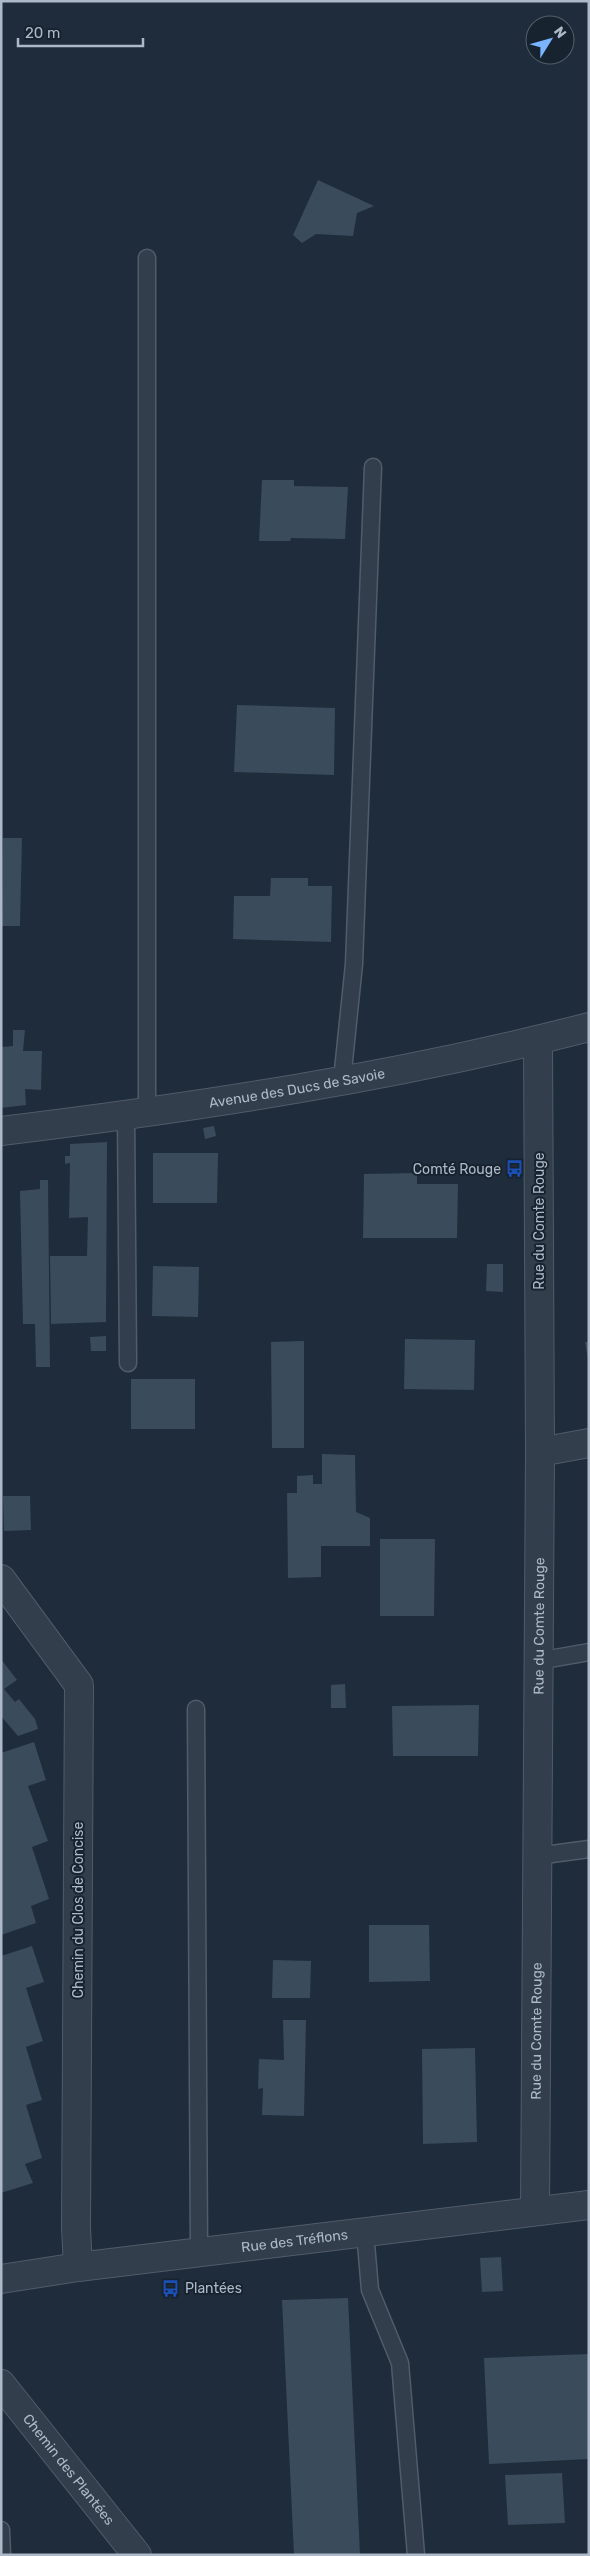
<svg xmlns="http://www.w3.org/2000/svg" width="590" height="2556" font-family="Rubik,sans-serif">
  <style>
    .building { fill: #3a4b5b }
    .lines { fill: none; stroke-linecap: round; stroke-linejoin: round }
    .service-casing { stroke: #505c69; stroke-width: 19 }
    .minor-casing { stroke: #505c69; stroke-width: 30 }
    .service { stroke: #323e4b; stroke-width: 16 }
    .minor { stroke: #323e4b; stroke-width: 28 }
    .labels { text-anchor: middle; dominant-baseline: central; stroke-width: 4; stroke-linejoin: round; paint-order: stroke }
    .street-label { font-size: 14px; fill: #adb9c8; stroke: #182330 }
    .poi-label { font-size: 14px; fill: #adb9c8; stroke: #182330; text-anchor: end }
  </style>
  <rect width="100%" height="100%" fill="#1f2c3b"/>
  <path class="building" d="M318,180L374,206L357,213L353,236L316,234L302,243L293,235Z
    M262,480H294V486L348,487L345,539L291,538L290,541H259Z
    M237,705L335,708L334,775L234,772Z
    M3,838H22L20,926H2Z
    M271,878H308V886H332L331,942L233,939L234,896H270Z
    M13,1030H25L23,1051H42L41,1090L25,1089L26,1105L1,1108V1047L13,1046Z
    M214,1126L216,1136L205,1139L203,1128Z
    M107,1142L106,1322L51,1324L50,1256H87L88,1217L69,1218L70,1163L65,1164V1156H70V1144Z
    M153,1153H218L217,1203H153Z
    M417,1173V1184H458L457,1238H363L364,1174Z
    M40,1180H48L50,1367H36L35,1324H23L20,1191L40,1189Z
    M487,1264H503V1292L486,1291Z
    M153,1266L199,1267L198,1317L152,1316Z
    M106,1336V1351H91L90,1337Z
    M405,1339L475,1340L474,1390L404,1389Z
    M304,1341V1448H272L271,1342Z
    M585,1342H589V1358L588,1359Z
    M131,1379H195V1429H131Z
    M322,1454L355,1455L356,1512L370,1518V1546H321V1577L288,1578L287,1493H297V1476L313,1475V1484H322Z
    M3,1496H30L31,1530L4,1531Z
    M380,1539H435L434,1616H380Z
    M1,1659L17,1680L4,1689L15,1702L19,1699L35,1719L38,1729L18,1736L1,1716Z
    M345,1684L346,1708H331V1685Z
    M479,1705L478,1756H393L392,1706Z
    M34,1742L46,1780L28,1786L48,1841L32,1847L49,1899L31,1906L36,1923L1,1935V1753Z
    M369,1925H429L430,1981L369,1982Z
    M32,1946L44,1982L26,1988L43,2041L26,2047L42,2100L26,2105L42,2158L25,2164L33,2183L1,2193V1956Z
    M273,1960L311,1961L310,1998H272Z
    M283,2020H306L304,2116L262,2115L263,2088L258,2089L259,2059L284,2060Z
    M475,2048L477,2142L423,2144L422,2049Z
    M501,2257L503,2291L482,2292L480,2258Z
    M348,2298L360,2555H294L282,2300Z
    M589,2354V2459L489,2464L484,2358Z
    M562,2473L565,2523L508,2525L505,2475Z"/>
  <g class="lines">
    <defs>
      <path id="service" d="M147,258V1112
        M342,1080L354,964L373,467
        M126,1116L128,1363
        M538,1661L589,1652
        M196,1709L199,2252
        M537,1856L589,1849
        M365,2232L370,2290L400,2363L416,2555
        M1,2530L2,2555"/>
      <g id="minor">
        <path id="s1" d="M1,1131C198,1107 396,1077 589,1027"/>
        <path d="M540,1452L589,1443"/>
        <path d="M1,1579L79,1685L76,2228L78,2267"/>
        <path id="s2" d="M535,2211L540,1452L538,1040"/>
        <path id="s3" d="M1,2279L78,2267L589,2205"/>
        <path id="s4" d="M1,2384L137,2555"/>
      </g>
    </defs>
    <use href="#service" class="service-casing"/>
    <use href="#minor" class="minor-casing"/>
    <use href="#service" class="service"/>
    <use href="#minor" class="minor"/>
  </g>
  <defs>
    <symbol id="bus-bare" viewBox="-9 -9 18 18"><path d="M-5-6H5V4H4V6H2V4H-2V6H-4V4H-5ZM-3.5-4V0h7V-4ZM-3.5 1.2v1.5H-2V1.2ZM2 1.2v1.5H3.5V1.2Z" fill="#1a4fb4" stroke="#182330" stroke-width="2.5" paint-order="stroke"/></symbol>
  </defs>
  <g fill-rule="evenodd">
    <use href="#bus-bare" x="502" y="1156" width="25" height="25"/>
    <use href="#bus-bare" x="158" y="2276" width="25" height="25"/>
  </g>
  <g class="labels">
    <g class="street-label">
      <text stroke="none"><textPath href="#s1" startOffset="299">Avenue des Ducs de Savoie</textPath></text>
      <text transform="translate(539 1221) rotate(-90)">Rue du Comte Rouge</text>
      <text stroke="none"><textPath href="#s2" startOffset="585">Rue du Comte Rouge</textPath></text>
      <text transform="translate(78 1910) rotate(-90)">Chemin du Clos de Concise</text>
      <text stroke="none"><textPath href="#s2" startOffset="180">Rue du Comte Rouge</textPath></text>
      <text stroke="none"><textPath href="#s3" startOffset="296">Rue des Tréflons</textPath></text>
      <text stroke="none"><textPath href="#s4" startOffset="109">Chemin des Plantées</textPath></text>
    </g>
    <g class="poi-label">
      <text x="501" y="1169">Comté Rouge</text>
      <text x="185" y="2288" text-anchor="start">Plantées</text>
    </g>
  </g>
  <rect width="590" height="2556" fill="none" stroke="#adb9c8" stroke-width="5"/>
  <g transform="translate(550 40) rotate(53)"><circle r="24" fill="#182330" stroke="#545f6d"/>
  <path d="M0-4L9 19L0 12L-9 19Z" fill="#7bb5ff"/>
  <text y="-8" font-size="14" font-weight="bold" text-anchor="middle" fill="#adb9c8">N</text>
  </g>
  <path d="M18 38v8h125v-8" fill="none" stroke="#adb9c8" stroke-width="2.5"/>
  <text x="25" y="38" font-size="15" fill="#adb9c8" stroke="#182330" stroke-width="4" paint-order="stroke">20 m</text>
</svg>
